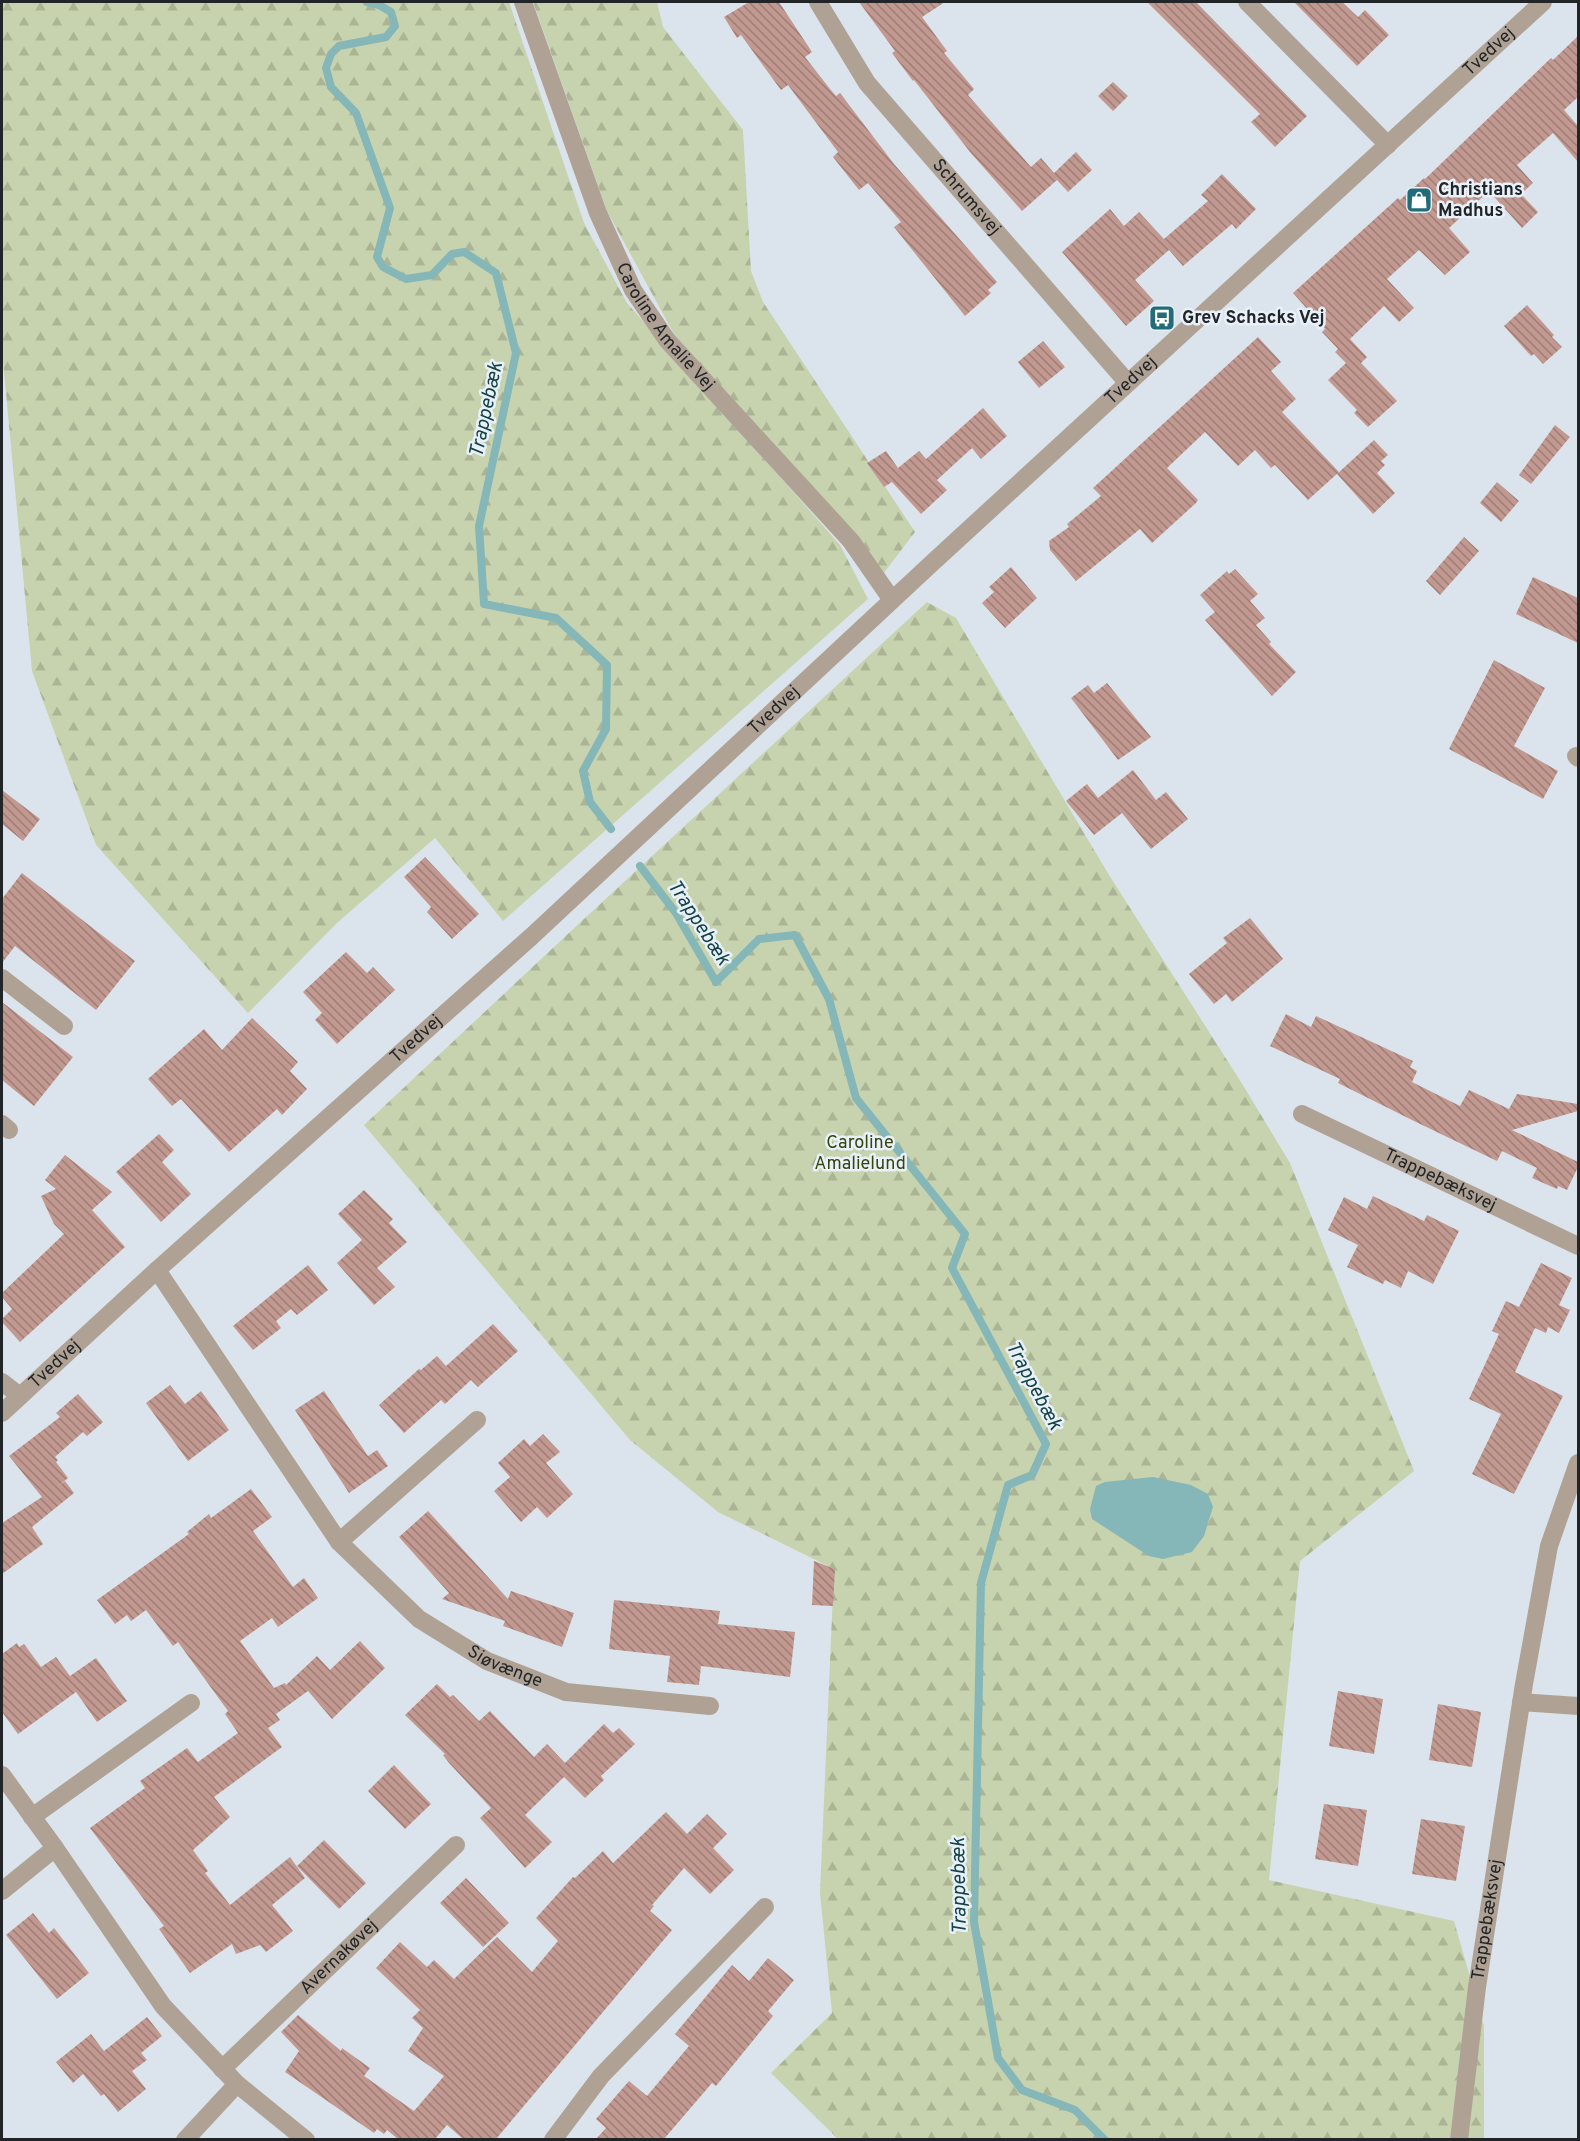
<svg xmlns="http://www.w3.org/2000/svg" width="1580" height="2141" font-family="Overpass,sans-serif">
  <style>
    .forest { fill: url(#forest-firs) }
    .water { fill: #85b6b8 }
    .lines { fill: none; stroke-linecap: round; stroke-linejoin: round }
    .stream { stroke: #85b6b8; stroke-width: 8 }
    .building { fill: url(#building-back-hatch) }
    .minor { stroke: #afa295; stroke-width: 18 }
    .tertiary { stroke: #afa295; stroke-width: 18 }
    .labels { text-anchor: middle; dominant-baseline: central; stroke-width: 5; stroke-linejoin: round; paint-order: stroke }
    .street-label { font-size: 18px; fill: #222528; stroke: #e8f1f9 }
    .poi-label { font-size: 18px; font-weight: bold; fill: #222528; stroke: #e8f1f9; text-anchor: start }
    .park-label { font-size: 18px; fill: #36450a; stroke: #e8f1f9 }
    .water-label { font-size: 20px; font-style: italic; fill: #164346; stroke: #e8f1f9 }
  </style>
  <defs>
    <pattern id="forest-firs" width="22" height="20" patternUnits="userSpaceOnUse" patternTransform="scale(1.5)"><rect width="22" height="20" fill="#c7d3ae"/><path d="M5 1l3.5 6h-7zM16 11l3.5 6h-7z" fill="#abb596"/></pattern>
    <pattern id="building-back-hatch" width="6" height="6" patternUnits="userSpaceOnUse" patternTransform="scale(1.5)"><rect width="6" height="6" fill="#c29990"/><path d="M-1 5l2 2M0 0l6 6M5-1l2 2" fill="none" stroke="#9d7d76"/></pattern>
  </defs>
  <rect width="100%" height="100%" fill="#dbe4ec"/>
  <path class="forest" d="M2,2H509L584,223L627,303L840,545L868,599L503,921L435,838L337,923L248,1013L96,845L32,671L2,350Z
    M533,2H657L663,27L743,130L751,271L763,302L915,532L883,574L674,334L607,211Z
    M927,602L956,618L1109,875L1241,1082L1290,1163L1414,1471L1300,1561L1269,1880L1454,1921L1484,2026V2139H838L771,2073L832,2013L820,1893L834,1569L718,1512L630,1440L364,1125L585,918Z"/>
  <path class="water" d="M1153,1477L1191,1485L1208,1494L1213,1507L1204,1536L1192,1552L1163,1559L1149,1556L1092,1519L1090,1509L1096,1486L1105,1482Z"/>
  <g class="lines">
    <path class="stream" d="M367,2L379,5L391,12L395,26L386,37L339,46L331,54L326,68L331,87L356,113L390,208L377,257L383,267L406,279L432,275L452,254L464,252L496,273L516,353L479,526L484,604L556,618L607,665L606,729L583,771L590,802L611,829
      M640,866L676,913L716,982L759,939L795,935L829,999L856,1098L965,1234L952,1268L1046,1444L1032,1475L1008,1485L981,1583L974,1922L998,2058L1022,2090L1075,2110L1105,2140"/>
  </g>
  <path class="building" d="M749,2H779L812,52L805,57L830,89L836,96L840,93L894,164L997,282L988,290L991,293L965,316L894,227L901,222L868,183L859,190L833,157L838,152L788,85L781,90L741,35L737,38L724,17Z
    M859,2H945L922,17L947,51L944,53L974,89L968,95L1031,167L1041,158L1054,173L1076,152L1092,170L1068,192L1057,180L1022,211L970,152L914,80L913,81L892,53L895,51Z
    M1147,2H1196L1307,116L1275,147L1251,122L1260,114Z
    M1294,2H1342L1358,17L1365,10L1389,35L1357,66Z
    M1578,36V97L1564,110L1578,126V162L1553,133L1517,165L1533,183L1521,194L1538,212L1522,228L1489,191L1449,228L1470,252L1445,275L1419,250L1387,279L1414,308L1399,322L1384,306L1350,339L1367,357L1361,363L1397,401L1368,427L1354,413L1357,410L1328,380L1346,363L1335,352L1338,349L1322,332L1325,329L1293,293L1398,198L1400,200L1424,178L1425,179L1551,58L1553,60Z
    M1113,82L1128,96L1113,111L1098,96Z
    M1222,174L1256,209L1236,229L1232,224L1183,266L1169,250L1135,280L1154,301L1126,326L1062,252L1110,209L1124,226L1139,212L1164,239L1208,201L1201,195Z
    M1527,305L1554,335L1552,337L1562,347L1543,364L1534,354L1531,356L1504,326Z
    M1258,337L1281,362L1271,371L1296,399L1282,412L1339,472L1308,500L1275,465L1271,468L1255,450L1238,466L1205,432L1167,468L1198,500L1196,503L1152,543L1140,529L1076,581L1050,550L1049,541L1069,527L1067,524L1101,496L1093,488Z
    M1043,341L1065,367L1039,388L1018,362Z
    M983,408L1007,436L981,459L972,448L937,480L947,490L921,514L892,482L884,487L867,463L886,451L898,468L919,451L926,459Z
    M1555,425L1570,437L1531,484L1519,475Z
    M1374,440L1388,455L1381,461L1385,465L1377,473L1395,493L1373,514L1337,474Z
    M1497,482L1519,501L1501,522L1480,503Z
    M1464,537L1479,551L1440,595L1426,581Z
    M1011,567L1037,598L1005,628L982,603L994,592L989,587Z
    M1235,569L1258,594L1250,601L1265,618L1256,625L1271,642L1269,644L1296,672L1272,696L1205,620L1215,612L1200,595L1227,571L1229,574Z
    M1533,577L1578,598V643L1516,614Z
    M1494,660L1545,688L1514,746L1558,771L1543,799L1449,749Z
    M1107,683L1151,737L1118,760L1071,698L1088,685L1094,693Z
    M1133,770L1156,800L1166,792L1188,819L1151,849L1122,813L1094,835L1066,801L1087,784L1098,798Z
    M2,790L40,819L23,841L2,824Z
    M425,857L479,914L452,939L427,912L431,907L404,877Z
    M22,873L135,961L96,1010L15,946L2,963V899Z
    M1250,918L1283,959L1232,1002L1226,994L1214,1004L1189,974L1227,943L1223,938Z
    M346,952L367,973L373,967L395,990L337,1044L315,1020L322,1013L303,992Z
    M2,1002L73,1057L34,1106L2,1080Z
    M1286,1014L1311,1027L1316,1016L1413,1061L1410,1067L1417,1071L1412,1082L1460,1106L1469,1090L1509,1109L1517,1094L1578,1104V1111L1512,1130L1578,1162V1167L1567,1190L1558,1186L1557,1189L1532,1178L1537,1168L1502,1151L1497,1161L1416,1122L1338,1083L1340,1079L1270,1046Z
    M252,1018L298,1062L290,1071L307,1089L282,1115L277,1109L229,1152L181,1099L172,1106L148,1079L204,1029L222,1050Z
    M159,1134L174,1150L162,1162L191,1194L161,1222L116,1172Z
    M65,1155L112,1192L92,1210L125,1247L20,1342L2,1322V1319L12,1309L2,1297V1293L64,1234L54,1224L41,1196L56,1189L45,1180Z
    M364,1190L393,1219L389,1223L407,1242L377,1268L395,1287L374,1305L337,1263L362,1240L338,1214Z
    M1373,1196L1424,1221L1427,1215L1459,1231L1433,1284L1408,1271L1401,1288L1385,1280L1383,1284L1347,1267L1358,1245L1328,1230L1344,1197L1367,1209Z
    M1541,1263L1572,1278L1559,1305L1570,1310L1559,1333L1548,1327L1546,1333L1535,1328L1515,1372L1563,1396L1514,1494L1472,1474L1501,1414L1469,1399L1499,1334L1492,1331L1506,1301L1519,1307Z
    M308,1265L328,1290L297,1315L291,1309L276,1321L281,1328L253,1350L233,1326Z
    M493,1324L518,1351L478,1387L471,1380L445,1404L441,1400L404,1433L379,1405L419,1369L421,1370L437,1356L446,1366Z
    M170,1385L185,1404L201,1391L229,1430L188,1461L146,1403Z
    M324,1391L368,1456L377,1450L388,1466L349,1493L295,1410Z
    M78,1394L103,1422L87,1436L83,1432L55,1457L58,1460L56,1462L68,1478L57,1487L65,1481L74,1493L32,1527L43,1544L2,1574V1523L42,1497L9,1456L60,1417L56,1413Z
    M543,1434L560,1452L546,1463L573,1494L547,1518L537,1507L521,1522L494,1491L510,1477L498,1463L524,1439L530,1446Z
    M251,1489L272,1517L253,1531L293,1587L304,1578L318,1598L278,1627L272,1618L240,1641L274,1688L285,1683L286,1685L317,1656L330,1670L360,1641L385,1668L332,1719L308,1691L276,1714L280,1720L268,1728L282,1747L214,1797L230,1817L193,1850L208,1871L205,1873L230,1905L290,1857L305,1878L272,1905L293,1931L266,1952L260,1945L236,1954L232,1944L190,1973L159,1929L164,1926L90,1828L145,1788L140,1781L187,1748L198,1762L238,1733L225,1714L228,1711L178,1642L173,1646L146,1610L131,1621L127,1615L115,1624L97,1600L189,1534L187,1532L209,1514L211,1518Z
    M428,1511L508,1599L511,1591L574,1613L562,1647L503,1626L505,1621L442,1599L449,1593L399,1537Z
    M814,1561L835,1569L833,1606L812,1605Z
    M614,1600L720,1611L718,1624L795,1632L790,1677L701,1666L699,1685L667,1682L670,1656L609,1649Z
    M17,1643L19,1647L24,1644L41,1667L56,1657L70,1676L96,1658L127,1701L97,1722L76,1692L18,1734L2,1712V1654Z
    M437,1684L450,1697L453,1695L479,1721L490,1711L534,1757L547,1744L565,1763L604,1724L613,1733L619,1728L635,1744L601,1776L604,1780L585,1798L564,1777L525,1815L552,1842L525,1868L480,1818L491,1808L449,1763L443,1755L445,1754L405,1715Z
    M1338,1691L1383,1699L1374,1754L1329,1746Z
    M1438,1704L1481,1712L1472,1767L1429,1760Z
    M394,1765L431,1804L405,1829L368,1791Z
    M1324,1804L1367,1810L1358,1866L1315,1859Z
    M666,1812L687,1834L707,1814L727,1834L713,1848L734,1870L710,1894L684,1868L652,1905L654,1906L650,1911L672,1930L496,2139H463L447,2125L435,2139H398L387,2130L384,2134L377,2129L374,2133L285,2072L299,2051L281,2032L298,2015L341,2051L342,2048L370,2068L364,2076L414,2111L444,2076L408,2051L423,2028L412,2018L420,2010L376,1968L400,1942L427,1967L434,1960L454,1979L497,1937L532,1972L558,1941L536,1918L573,1877L575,1878L603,1851L613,1863Z
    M1421,1819L1465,1826L1456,1881L1412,1874Z
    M324,1840L366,1883L339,1909L297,1866Z
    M466,1878L509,1923L483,1947L440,1903Z
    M33,1913L49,1933L54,1928L89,1973L57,1999L6,1935Z
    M768,1958L794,1980L768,2011L773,2016L716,2086L712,2083L664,2139H596L606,2128L596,2119L629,2081L647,2096L689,2046L675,2034L732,1965L749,1981Z
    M147,2017L162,2036L141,2053L147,2060L132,2071L146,2089L118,2112L104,2094L101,2096L83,2074L73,2083L56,2062L91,2034L104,2051Z"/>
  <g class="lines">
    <g class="minor">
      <path id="s1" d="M523,2L598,213L633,290L667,340L851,541L892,600"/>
      <path id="s2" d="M818,2L867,83L1127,382"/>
      <path d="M1247,2L1388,145"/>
      <path d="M1576,756L1578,758"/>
      <path d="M2,978L64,1026"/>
      <path id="s3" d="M1302,1114L1578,1246"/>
      <path d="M2,1124L9,1130"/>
      <path id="s4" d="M157,1270L339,1542L419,1619L487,1661L566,1692L710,1706"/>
      <path d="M2,1382L20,1396"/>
      <path d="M339,1542L477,1420"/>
      <path d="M1521,1702L1578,1706"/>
      <path d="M2,1775L55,1848L163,2006L237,2084L306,2140"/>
      <path d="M32,1817L191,1703"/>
      <path d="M2,1891L55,1848"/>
      <path id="s5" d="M222,2069L456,1845"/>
      <path d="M185,2140L237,2084"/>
      <path d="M553,2140L601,2076L765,1907"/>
      <path id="s6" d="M1459,2140L1477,1987L1524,1684L1549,1546L1578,1463"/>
    </g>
    <path class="tertiary" id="s7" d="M2,1413L157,1270L532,936L931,564L1543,2"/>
  </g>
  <defs>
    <symbol id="shop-square" viewBox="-11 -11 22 22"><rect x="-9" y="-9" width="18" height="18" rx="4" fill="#236c77" stroke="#e8f1f9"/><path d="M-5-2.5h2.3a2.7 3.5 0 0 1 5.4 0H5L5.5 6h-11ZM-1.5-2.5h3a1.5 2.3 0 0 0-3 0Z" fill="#fff"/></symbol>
    <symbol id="bus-square" viewBox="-11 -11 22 22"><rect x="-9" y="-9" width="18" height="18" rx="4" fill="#236c77" stroke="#e8f1f9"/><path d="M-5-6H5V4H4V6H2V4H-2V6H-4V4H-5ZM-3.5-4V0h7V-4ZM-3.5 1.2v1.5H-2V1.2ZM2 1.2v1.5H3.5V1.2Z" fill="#fff"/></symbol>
  </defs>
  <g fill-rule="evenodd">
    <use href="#shop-square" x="1404" y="185" width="30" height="30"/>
    <use href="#bus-square" x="1147" y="303" width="30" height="30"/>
  </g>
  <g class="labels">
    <g class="street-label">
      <text stroke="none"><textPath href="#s7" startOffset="2016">Tvedvej</textPath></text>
      <text stroke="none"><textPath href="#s2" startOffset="246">Schrumsvej</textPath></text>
      <text stroke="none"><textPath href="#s1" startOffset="357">Caroline Amalie Vej</textPath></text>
      <text stroke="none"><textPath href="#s7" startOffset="1530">Tvedvej</textPath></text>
      <text stroke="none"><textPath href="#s7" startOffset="1044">Tvedvej</textPath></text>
      <text stroke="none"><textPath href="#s7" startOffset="558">Tvedvej</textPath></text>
      <text stroke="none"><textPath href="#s3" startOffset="153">Trappebæksvej</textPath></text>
      <text stroke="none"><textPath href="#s7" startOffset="72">Tvedvej</textPath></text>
      <text stroke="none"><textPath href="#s4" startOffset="537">Siøvænge</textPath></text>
      <text stroke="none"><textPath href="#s6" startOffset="222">Trappebæksvej</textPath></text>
      <text stroke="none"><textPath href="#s5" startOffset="162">Avernakøvej</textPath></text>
    </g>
    <g class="poi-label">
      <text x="1438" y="190">Christians<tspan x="1438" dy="21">Madhus</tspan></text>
      <text x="1182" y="318">Grev Schacks Vej</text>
    </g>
    <g class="park-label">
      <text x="860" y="1143">Caroline<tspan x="860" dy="21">Amalielund</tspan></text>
    </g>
    <g class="water-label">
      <text transform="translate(487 410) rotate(-78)">Trappebæk</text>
      <text transform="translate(698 923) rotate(57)">Trappebæk</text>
      <text transform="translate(1033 1386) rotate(62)">Trappebæk</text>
      <text transform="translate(960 1886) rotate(-91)">Trappebæk</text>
    </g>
  </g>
  <rect width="1580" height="2141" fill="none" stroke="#222528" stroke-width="6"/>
</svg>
